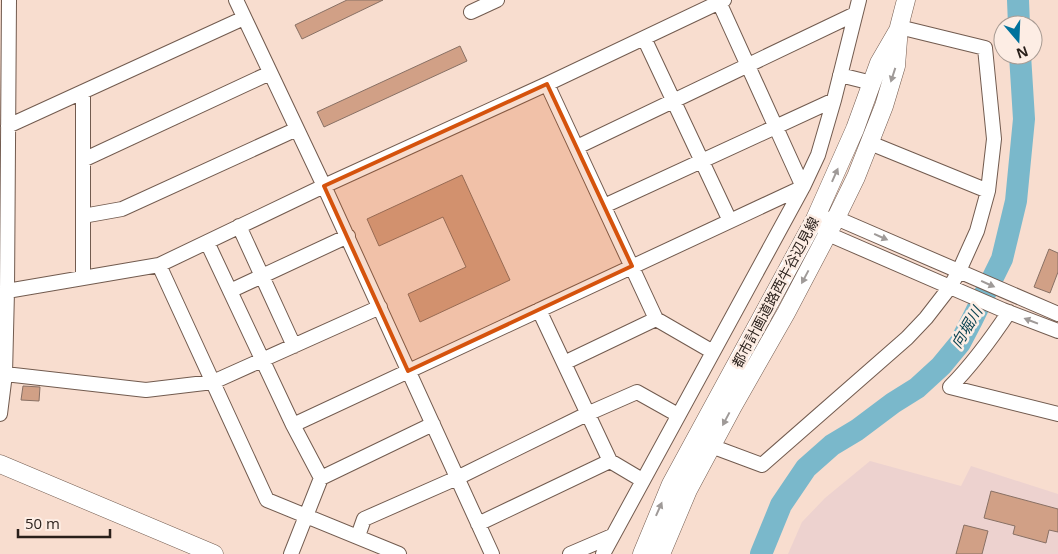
<svg xmlns="http://www.w3.org/2000/svg" width="1058" height="554" font-family="'Open Sans','Noto Sans JP',sans-serif">
  <style>
    .education { fill: #edd2cf }
    .lines { fill: none; stroke-linecap: round; stroke-linejoin: round }
    .river { stroke: #7ab8cb; stroke-width: 22 }
    .building { fill: #d1a086; stroke: #887064 }
    .minor-casing { stroke: #725b4f; stroke-width: 16 }
    .major-casing { stroke: #725b4f; stroke-width: 19 }
    .minor { stroke: #fff; stroke-width: 14 }
    .major { stroke: #fff; stroke-width: 18 }
    .oneway { fill: #9f9a98 }
    .marked { fill: #d5530d; fill-opacity: 0.2; stroke: #d5530d; stroke-width: 4; stroke-linejoin: round }
    .labels { text-anchor: middle; dominant-baseline: central; stroke-width: 5; stroke-linejoin: round; paint-order: stroke }
    .street-label { font-size: 14px; fill: #291f1a; stroke: #fdede4 }
    .water-label { font-size: 15px; font-style: italic; fill: #0b4351; stroke: #fdede4 }
  </style>
  <rect width="100%" height="100%" fill="#f8ddcf"/>
  <path class="education" d="M870,461L961,486L971,466L1058,494V554H788L802,522L825,498Z"/>
  <g class="lines">
    <path class="river" d="M1018,0L1019,25
      M761,554L781,505L806,468L832,445L857,430L893,403L917,388L941,366L960,343L972,320L1002,259L1016,201L1024,119L1020,55"/>
  </g>
  <path class="building" d="M347,0H383L302,39L295,25Z
    M460,46L467,61L324,127L317,112Z
    M462,175L510,280L420,322L408,294L466,267L443,217L379,246L367,219Z
    M1049,249L1058,253V272L1050,293L1034,287Z
    M23,386L40,387L39,401L21,400Z
    M991,491L1058,509V532L1049,530L1046,543L1013,534L1015,526L984,518Z
    M964,525L988,531L982,554H956Z"/>
  <g class="lines">
    <defs>
      <path id="minor" d="M236,0L324,186L492,554
        M471,12L497,0
        M644,38L730,221
        M840,75L872,83
        M547,84L656,319L713,352
        M8,126L244,18
        M870,143L988,191
        M577,147L855,14
        M83,160L270,73
        M604,206L834,100
        M83,216L122,209L297,129
        M815,219L828,234L1003,310L1058,331
        M826,219L836,218L1058,314
        M239,226L294,346
        M207,242L293,425L321,478
        M159,265L267,500L399,554
        M83,278V92
        M7,291L159,265L324,186L547,84L724,0
        M230,291L348,236
        M539,310L610,461L642,480
        M1009,312C991,339 973,364 950,387L1058,414
        M564,363L656,319
        M5,374L146,390L213,382L380,307
        M0,414L5,374L7,291L9,0
        M293,425L803,187L719,2
        M711,446L762,465L907,338L926,318L950,287L959,271L977,231L988,191L994,139L985,48L899,27
        M478,524L610,461
        M358,536L364,519L457,478L587,414L637,392L678,415
        M291,554L321,478L433,424
        M570,554L612,536
        M603,554L803,187L818,155L834,100L859,0"/>
      <path id="major" d="M0,464L214,554
        M642,554L671,484L815,219L855,129L879,63L897,32
        M661,554L688,490L733,406L786,313L836,218L856,177L884,106L896,66L899,27L906,0"/>
    </defs>
    <use href="#minor" class="minor-casing"/>
    <use href="#major" class="major-casing"/>
    <use href="#minor" class="minor"/>
    <use href="#major" class="major"/>
  </g>
  <defs><path id="oneway-solid" d="M-6-.8H1V-3.2L6.5 0L1 3.2V.8H-6Z" transform="scale(1.25)"/></defs>
  <g class="oneway">
    <use href="#oneway-solid" transform="translate(893 75) rotate(108)"/>
    <use href="#oneway-solid" transform="translate(835 175) rotate(-66)"/>
    <use href="#oneway-solid" transform="translate(881 237) rotate(24)"/>
    <use href="#oneway-solid" transform="translate(805 277) rotate(118)"/>
    <use href="#oneway-solid" transform="translate(988 284) rotate(24)"/>
    <use href="#oneway-solid" transform="translate(1031 321) rotate(-159)"/>
    <use href="#oneway-solid" transform="translate(726 419) rotate(118)"/>
    <use href="#oneway-solid" transform="translate(659 509) rotate(-66)"/>
  </g>
  <path class="marked" d="M547,84L632,266L408,371L324,186Z"/>
  <g class="labels">
    <g class="street-label">
      <text transform="translate(775 292) rotate(-62)">都市計画道路西牛谷辺見線</text>
    </g>
    <g class="water-label">
      <text transform="translate(966 327) rotate(-59)">向堀川</text>
    </g>
  </g>
  <g transform="translate(1018 40) rotate(161)"><circle r="24" fill="#fdede4" stroke="#a89b93"/>
  <path d="M0-4L9 19L0 12L-9 19Z" fill="#00729c"/>
  <text y="-8" font-size="14" font-weight="bold" text-anchor="middle" fill="#291f1a">N</text>
  </g>
  <path d="M18 529v8h92v-8" fill="none" stroke="#291f1a" stroke-width="2.5"/>
  <text x="25" y="529" font-size="15" fill="#291f1a" stroke="#fdede4" stroke-width="4" paint-order="stroke">50 m</text>
</svg>
